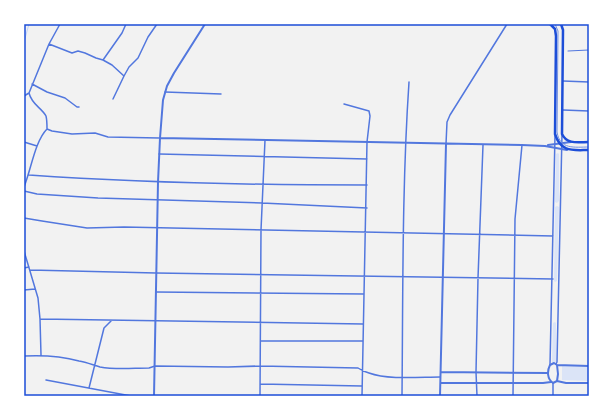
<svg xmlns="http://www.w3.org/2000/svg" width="613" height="420" font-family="Roboto,sans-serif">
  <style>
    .green { fill: #dbe4f7 }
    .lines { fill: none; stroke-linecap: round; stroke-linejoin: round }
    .stream { stroke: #bfd3fe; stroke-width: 1 }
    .service { stroke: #5277de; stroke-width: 1 }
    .minor { stroke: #5277de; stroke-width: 1.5 }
    .tertiary { stroke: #5277de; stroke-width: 2 }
    .secondary { stroke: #1d4ed8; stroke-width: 2.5 }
    .tram { stroke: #7290e2; stroke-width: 1 }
    .neatline { fill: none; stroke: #1d4ed8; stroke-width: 1.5 }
  </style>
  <rect width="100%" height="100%" fill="#f2f2f2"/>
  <path class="green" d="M558,153L559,154V201L557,203L555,202L556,154Z
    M557,206L559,207L557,281L555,282L554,281L555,207Z
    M555,322L556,323V362L554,363L552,362L553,323Z
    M562,366L589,367V381L562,380Z"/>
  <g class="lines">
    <path class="stream" d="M24,42L29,24
      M24,395L25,396"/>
    <path class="service" d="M568,51L589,50"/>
    <path class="minor" d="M49,44L72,53L78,51L85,53L96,58L103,60
      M124,76L112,65L103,60L122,33L126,24
      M563,81L589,82
      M32,84L47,92L65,98L77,107H79
      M165,92L221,94
      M29,93L49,44L60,24
      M24,96L29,93C32,105 41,107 46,116C47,120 47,125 47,129
      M113,99L124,76L129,67L138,58L148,37L157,24
      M344,104L369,111L370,116L367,142L362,396
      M563,110L589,111
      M47,129L52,131L72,134L95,133L108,137L159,138
      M24,142L37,146
      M446,144L447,122L450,115L507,24
      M159,154L367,159
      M29,175C142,183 254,185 367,185
      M24,187C31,170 35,141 47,129
      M24,191L37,194L98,198L262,203L367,208
      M24,218L42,221L87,228L124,227L553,236
      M24,251L38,298L40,319L41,355
      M24,268L29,267
      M30,270L156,273L553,279
      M24,290L35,289
      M156,292L364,294
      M40,319L363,324
      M261,341H363
      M24,356C43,355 61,356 79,361C86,362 93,365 100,367C116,370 133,368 149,368L155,366L228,367L260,366L358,368C361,370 365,372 369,373C388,380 420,377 440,377
      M556,364L557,362L562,134
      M550,365L555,135
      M46,380L131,396
      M553,383V396
      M260,384L362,386
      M89,388L104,328L111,321
      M260,396L261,230L265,140
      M402,396C403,291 402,186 409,82
      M477,396L476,372L478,278L483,145
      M513,396L515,219L522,145"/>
    <path class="tertiary" d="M160,138L522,145L545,146L567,150
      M548,145L571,142
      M554,363L557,365L558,374L557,381L553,383C547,379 547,371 550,365Z
      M557,365L589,366
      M441,372L548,373
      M557,381L566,383H589
      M441,383H543L551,382
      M154,396L158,182L160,138L163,100L167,86L174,73L205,24
      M440,396L446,144"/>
    <path class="secondary" d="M550,24L555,29L556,36L555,134C561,153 573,150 589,150
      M561,24L563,30L562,134C567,145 579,142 589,142"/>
    <path class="tram" d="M555,24L558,31L557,132C560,150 574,147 589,147"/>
  </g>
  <rect width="613" height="420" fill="none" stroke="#ffffff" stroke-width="50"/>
  <rect x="25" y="25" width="563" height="370" class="neatline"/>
</svg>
